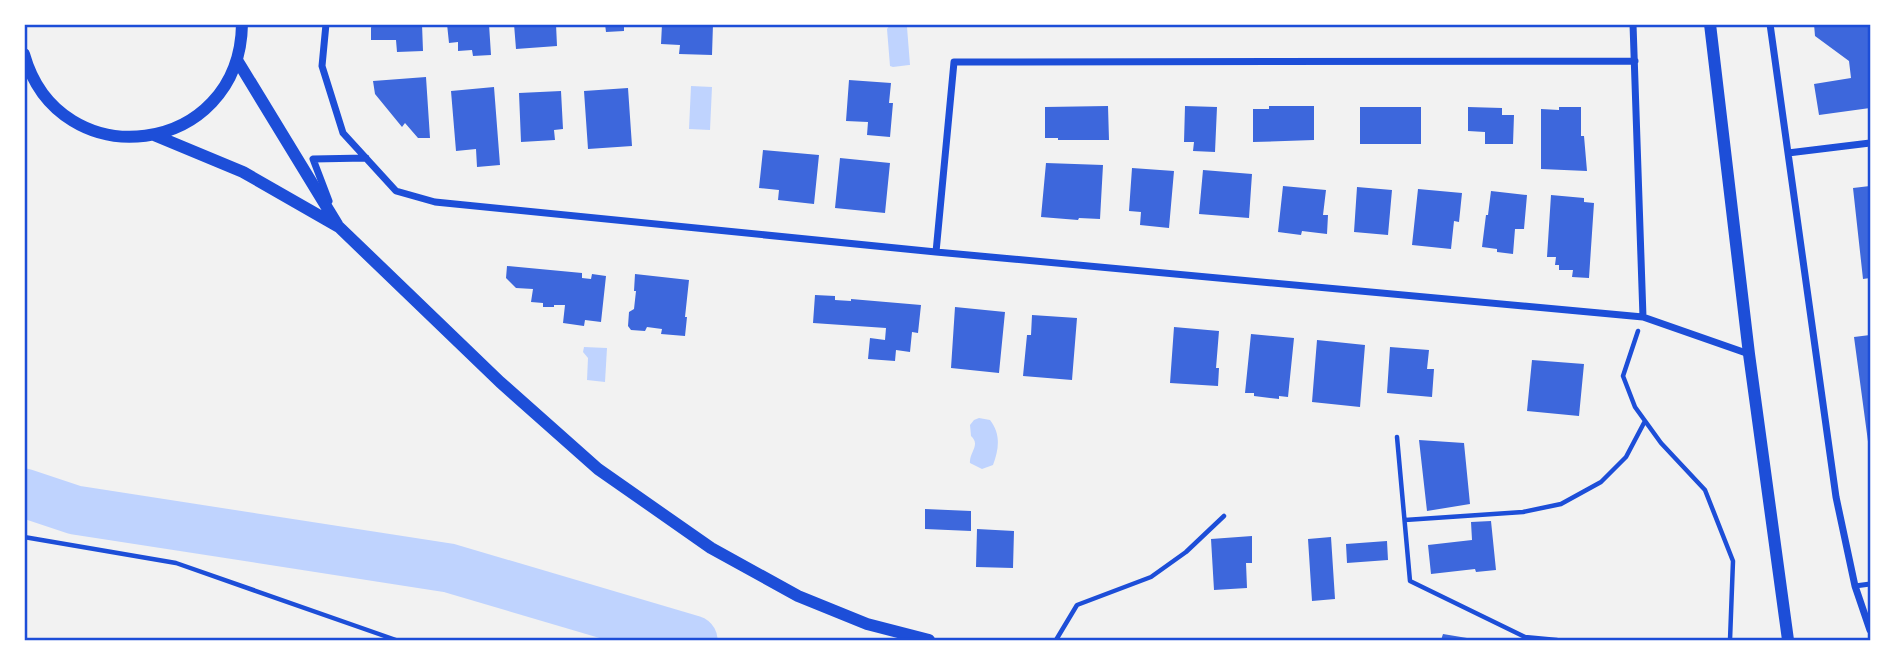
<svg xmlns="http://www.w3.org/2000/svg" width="1895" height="665" font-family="'Work Sans',sans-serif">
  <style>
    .water { fill: #bfd3fe }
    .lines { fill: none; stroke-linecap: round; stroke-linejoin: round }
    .river { stroke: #bfd3fe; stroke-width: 49 }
    .building { fill: #3d67dc }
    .path { stroke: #1d4ed8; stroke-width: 4.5 }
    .service { stroke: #1d4ed8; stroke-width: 5 }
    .minor { stroke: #1d4ed8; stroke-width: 7 }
    .tertiary { stroke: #1d4ed8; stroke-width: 12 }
    .neatline { fill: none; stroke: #1d4ed8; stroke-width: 2.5 }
  </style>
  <rect width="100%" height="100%" fill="#f2f2f2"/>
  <path class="water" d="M890,25H904L907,27L910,65H909L893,67L890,66L887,29Z
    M691,86L712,87L710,130L689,129Z
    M584,347L607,348L605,382L587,380L588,358L583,352Z
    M979,418L990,420C1001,434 999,449 993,465L982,469L970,463C969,452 981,445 971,436L970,425L974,420Z"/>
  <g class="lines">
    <path class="river" d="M24,493L75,510L449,568L693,640"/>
  </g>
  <path class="building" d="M372,24H422L423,51L397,52L396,40H371V28Z
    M447,24H489L491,55L473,56L472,50L458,51V42L449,43Z
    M514,24H556L557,46L516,49Z
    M605,24H624V31L606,32Z
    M662,24H713L712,55L679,54L680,45L661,44Z
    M1814,24H1870V108L1819,115L1814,84L1851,78L1849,61L1815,36Z
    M426,77L430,138H418L405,123L402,127L375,94L373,81Z
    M849,80L891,83L889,103H893L890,137L867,135L868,122L846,121Z
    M494,87L500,165L477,167L476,149L456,151L451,91Z
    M628,88L632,146L588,149L584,91Z
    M561,91L563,129L554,130L555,140L521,142L519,93Z
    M1108,106L1109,140H1058V138H1045V107Z
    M1185,106L1217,107L1215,152L1193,151L1194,142H1184Z
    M1269,106H1314V140L1253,142V109H1269Z
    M1360,107H1421V144H1360Z
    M1468,107L1502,108V115H1514L1513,144H1485V132L1468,131Z
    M1559,107H1581V136H1584L1587,171L1541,169V109L1559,110Z
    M763,150L819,155L814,204L778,200L779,190L759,188Z
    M840,158L890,163L885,213L835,208Z
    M1046,163L1103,165L1100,219L1079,218L1078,220L1041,217Z
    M1132,168L1174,171L1169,228L1140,225L1141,212L1129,211Z
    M1203,170L1252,174L1249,218L1199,214Z
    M1283,186L1326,190L1323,215H1328L1327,234L1302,231L1301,235L1278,232Z
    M1870,186V278L1863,279L1853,188Z
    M1357,187L1392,190L1388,235L1354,232Z
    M1418,189L1462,193L1459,222L1454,221L1451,249L1412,245Z
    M1491,191L1527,195L1524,229H1515L1513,254L1497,252V249L1482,247L1486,215H1488Z
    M1551,195L1584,198V202L1594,203L1589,278L1572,277L1573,270H1559V265H1555L1556,257H1547Z
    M507,266L582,273V278L591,279L592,274L606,276L601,322L585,320L584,326L563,323L565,305H554V307H543V303L531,302L533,289L516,288L506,278Z
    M635,274L689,280L685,317H687L685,336L661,334L662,329L647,327L645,331L631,330L628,326L629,312L634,309L636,291H634Z
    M815,295L835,296V300L851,301V299L921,305L918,333L912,332L910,352L896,350L895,361L868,359L870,338L885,340L886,328L813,323Z
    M955,307L1005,312L999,373L951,368Z
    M1032,315L1077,318L1072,380L1023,376L1027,335H1031Z
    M1174,327L1219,331L1216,368H1219L1218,386L1170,383Z
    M1251,334L1294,338L1288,397L1279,396V399L1254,396V393H1245Z
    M1870,335V449H1869L1854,337Z
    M1317,340L1365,345L1360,407L1312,402Z
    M1390,347L1429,350L1427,369H1434L1432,397L1387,393Z
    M1532,360L1584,364L1579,416L1527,411Z
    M1419,440L1464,443L1470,504L1427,511Z
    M925,509L971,511V531L925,529Z
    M1491,521L1496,570L1476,572L1475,569L1431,574L1428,545L1472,540L1471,522Z
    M977,529L1014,531L1013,568L976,567Z
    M1252,536V563H1246L1247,588L1214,590L1211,539Z
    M1331,537L1335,599L1312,601L1308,539Z
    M1387,541L1388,560L1347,563L1346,544Z
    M1443,634L1473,639V640H1441Z"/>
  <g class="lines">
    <path class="path" d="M1638,331L1623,376L1635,407L1661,443L1705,490L1733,561L1730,640
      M1397,437L1410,581L1525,637L1557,640
      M1405,520L1523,512L1561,504L1601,482L1626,457L1645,421
      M24,537L176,563L396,640
      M1056,640L1077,605L1151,577L1186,552L1224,516"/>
    <path class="service" d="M1855,586L1870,584"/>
    <path class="minor" d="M326,24L322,66L343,133L396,191L435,202L936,252L1643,317L1749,354
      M1633,24L1643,317
      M1770,24L1836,497L1855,586L1870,630
      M1788,153L1870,143
      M329,201L313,159L366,158
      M936,252L954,62L1635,61"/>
    <path class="tertiary" d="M1710,24L1749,354L1788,640
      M24,54C59,179 240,157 242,24
      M237,60L337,224
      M154,135L243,172L339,227L500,382L598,469L711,548L798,596L867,624L929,640"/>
  </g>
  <rect width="1895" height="665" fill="none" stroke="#ffffff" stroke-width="52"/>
  <rect x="26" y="26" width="1843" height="613" class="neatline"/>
</svg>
